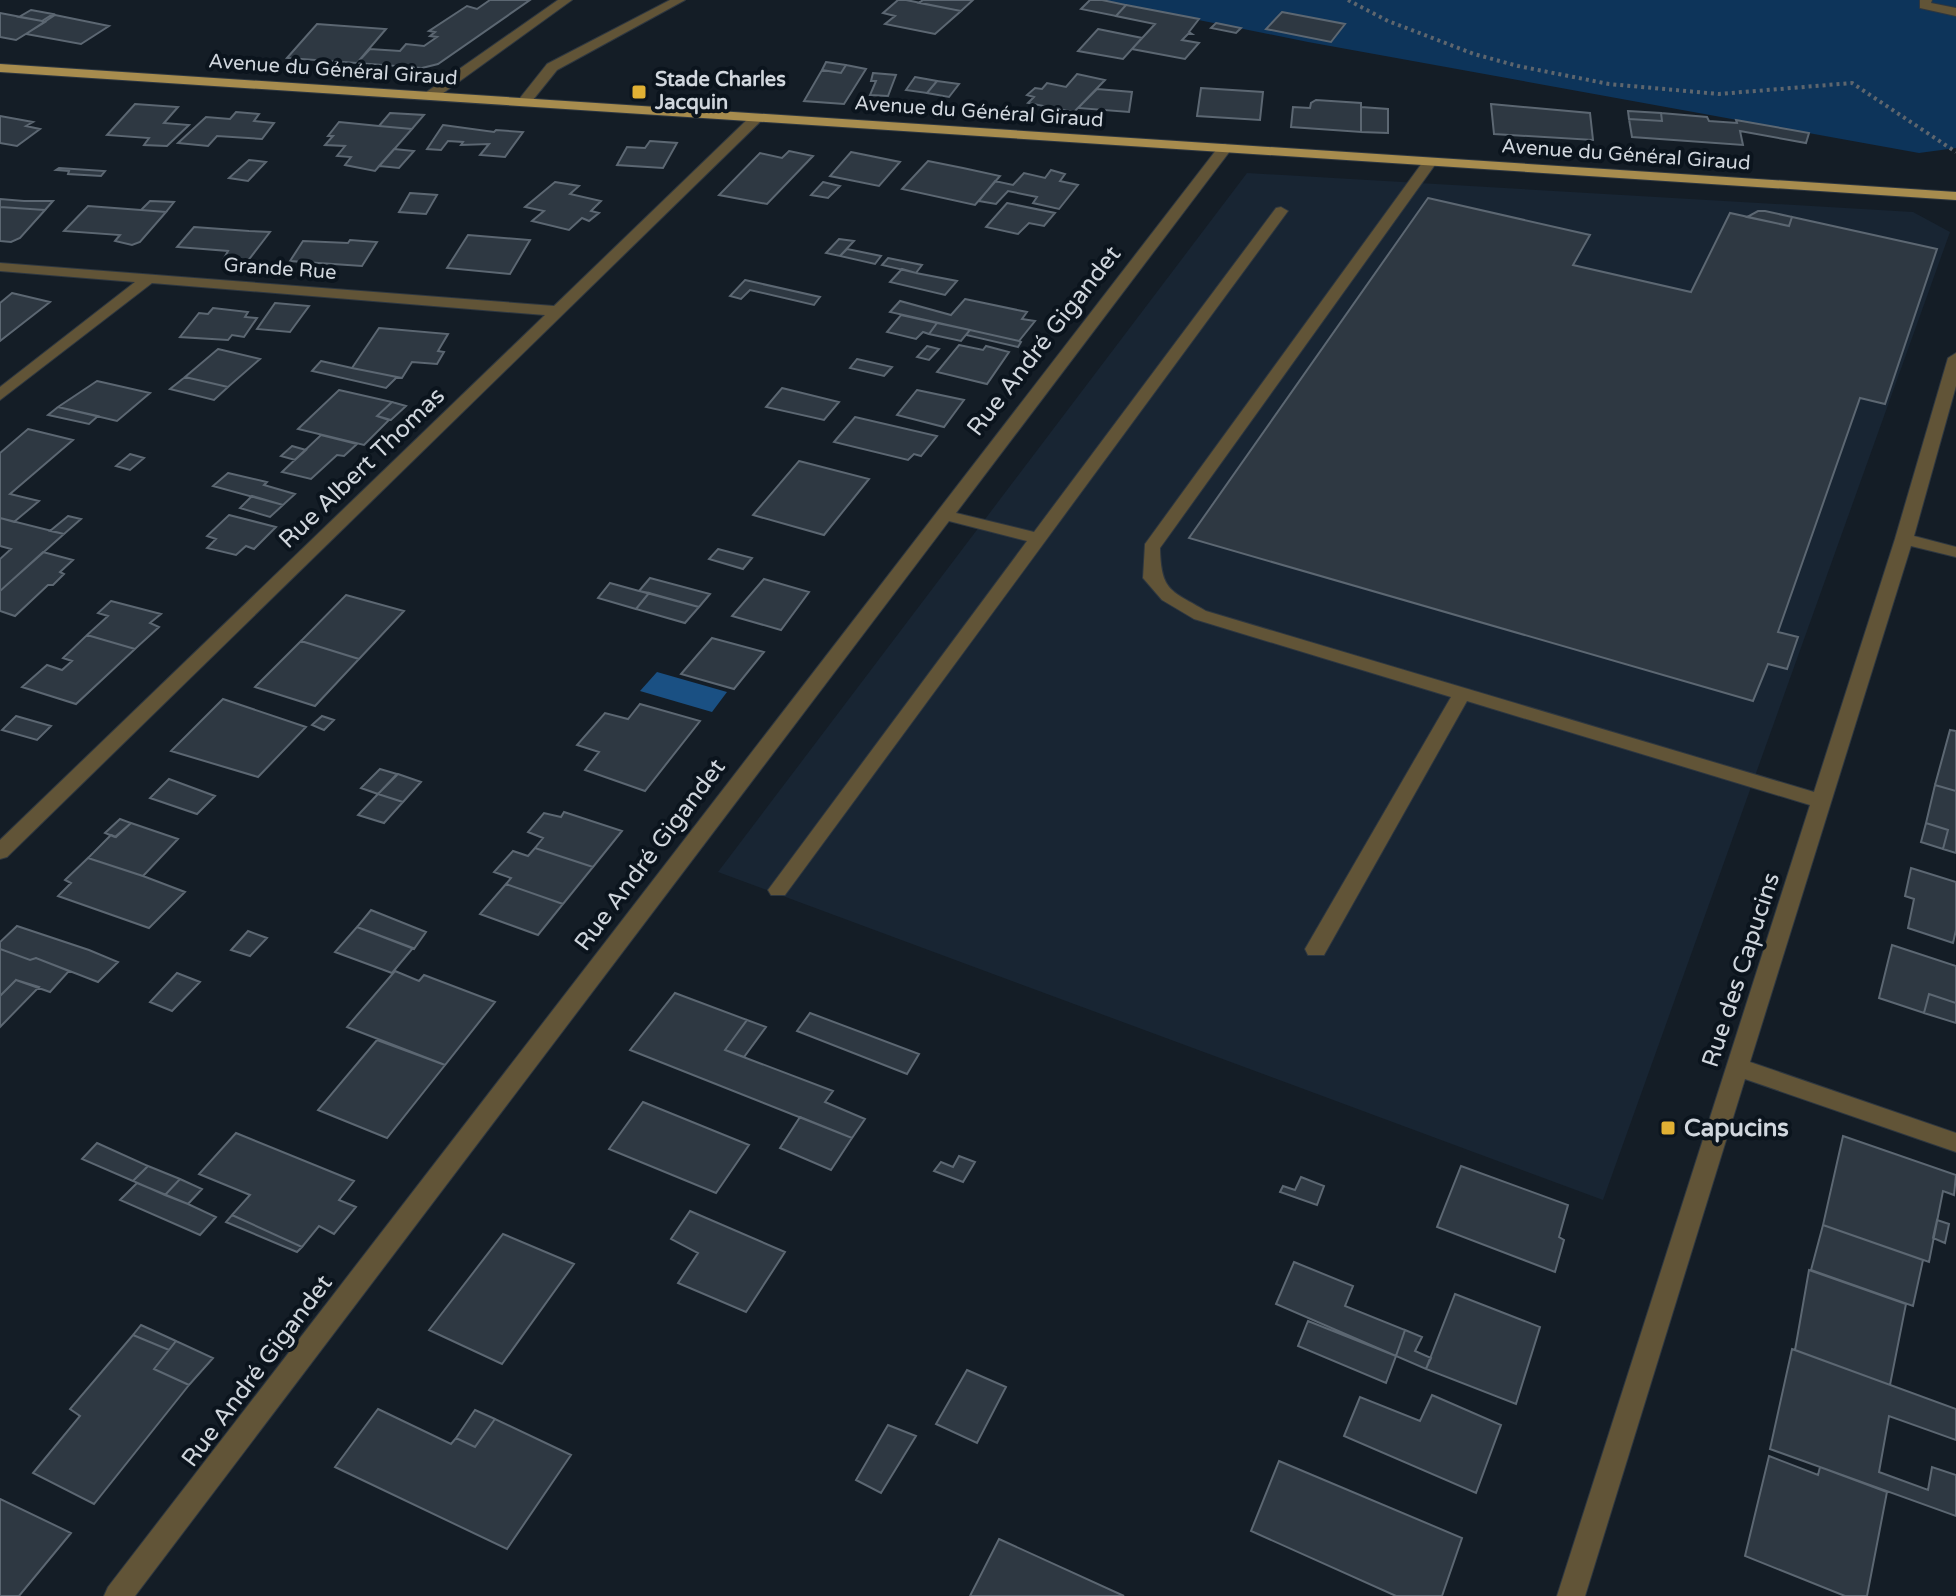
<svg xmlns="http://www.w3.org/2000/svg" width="1956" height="1596" font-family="'Varela Round',sans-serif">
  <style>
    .built { fill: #182533 }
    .green { fill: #0d345a }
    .water { fill: #1a5083 }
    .building { fill: #2e3842; stroke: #5c6772; stroke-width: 2 }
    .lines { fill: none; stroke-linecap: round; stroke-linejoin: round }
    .minor-casing { stroke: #2e3740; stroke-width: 2 }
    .major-casing { stroke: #2e3740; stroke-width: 2 }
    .path { stroke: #5e666e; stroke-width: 4; stroke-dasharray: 3 4; stroke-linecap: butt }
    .minor { fill: #615437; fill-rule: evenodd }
    .major { fill: #a78c4e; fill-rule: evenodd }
    .poi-dot { fill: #e0b034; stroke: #0b141d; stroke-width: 3 }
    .labels { text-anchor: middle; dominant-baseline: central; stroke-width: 8; stroke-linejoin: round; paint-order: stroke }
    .far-street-label { font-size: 20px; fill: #d0d6dd; stroke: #0b141d }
    .far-poi-label { font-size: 20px; font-weight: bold; fill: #d0d6dd; stroke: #0b141d; text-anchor: start }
    .street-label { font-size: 24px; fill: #d0d6dd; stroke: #0b141d }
    .poi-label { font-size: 24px; font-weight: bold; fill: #d0d6dd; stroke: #0b141d; text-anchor: start }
  </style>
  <rect width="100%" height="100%" fill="#141d26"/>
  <path class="built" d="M1247,173L1913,212L1950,232L1603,1200L718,872Z"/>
  <path class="green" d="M1099,0H1956V148L1919,153L1308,42Z"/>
  <path class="water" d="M657,672L727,692L712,712L640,691Z"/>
  <path class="building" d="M490,0H530L438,64L422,68L357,63L370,49L400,51L406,44L424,46L437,37L430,36L435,32L429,31L467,6L477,9Z
    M898,0H906L961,11L935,34L885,24L895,16L883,13Z
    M923,0H973L961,11L919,3Z
    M1090,0H1102L1126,5L1116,16L1081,9Z
    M1126,5L1199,19L1189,32L1192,34H1188L1182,40L1199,43L1185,59L1132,49L1155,24L1116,16Z
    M31,10L53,14L42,21L19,17Z
    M1282,12L1345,24L1331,42L1266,29Z
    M0,13L42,21L45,22L16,40L0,37Z
    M55,15L109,26L81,44L26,34Z
    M1216,23L1241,28L1236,33L1211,28Z
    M317,24L386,29L357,63L287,58Z
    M1098,29L1142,38L1123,59L1078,51Z
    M826,62L846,65L841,73L822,70Z
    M846,65L866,69L844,104L804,101L822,70L841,73Z
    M873,73L896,75L888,96L870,95L876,81H871Z
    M1077,74L1105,80L1074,112L1028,103L1034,97L1027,95L1035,88L1042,89L1047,83L1066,87Z
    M915,77L937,81L927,93L906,90Z
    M937,81L959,84L949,97L927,93Z
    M1201,88L1263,92L1260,120L1197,116Z
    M1097,89L1132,92L1129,112L1078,108Z
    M1316,100L1361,103V132L1291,127L1293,107L1310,108L1311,103Z
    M135,104L178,107L164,123L189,125L167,146L144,145L149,138L107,135Z
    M1491,104L1590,113L1593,140L1494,134Z
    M1361,107L1388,109V133L1361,132Z
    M1628,111L1661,113L1662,121L1629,119Z
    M236,112L259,114L254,121L274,123L262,139L217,136L208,146L178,143L206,117L230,119Z
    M390,113L424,115L412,129L379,126Z
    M1661,113L1707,117L1709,121L1737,123L1736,120L1809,133L1806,143L1740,131L1743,145L1632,137L1629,119L1662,121Z
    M0,116L33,122L26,126L40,129L17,146L0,143Z
    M339,122L379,126L412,129L375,171L345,165L351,157L337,156L345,146L325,145L333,136H328Z
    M443,125L494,132L496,130L523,132L505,157L480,155L489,144L461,145L463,142L448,141L441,150L427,149Z
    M650,141L677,143L663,168L617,165L627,147L645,148Z
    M394,149L414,151L399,168L379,166Z
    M789,151L813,156L767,204L719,195L760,153L782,158Z
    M851,152L900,162L879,186L830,176Z
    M249,160L266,162L248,181L229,178Z
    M928,161L963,168L1000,176L975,205L902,189Z
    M59,168L105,171L101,176L68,174L69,171L56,170Z
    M1051,170L1065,174L1060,181L1078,185L1059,209L1033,203L1037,197L1008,191L996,204L979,201L995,181L1013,185L1024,173L1045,178Z
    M555,182L579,186L570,194L601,201L591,211L599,213L589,221L582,218L569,230L532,221L544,211L525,207Z
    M823,182L840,186L828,198L811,195Z
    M410,193L437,195L426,214L399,212Z
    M1428,198L1590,235L1573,265L1691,292L1730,213L1789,226L1792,217L1937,249L1885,404L1860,398L1778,632L1798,637L1787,669L1768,664L1753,701L1189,538Z
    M0,199L24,201H53L45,210L0,207Z
    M150,201L174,202L166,212L141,210Z
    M1007,203L1055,213L1044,226L1029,223L1018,234L986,227Z
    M88,206L141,210L166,212L140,242L132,245L115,241L120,235L64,231Z
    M0,207L45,210L20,238L11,242L0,241Z
    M1758,211H1765L1792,217L1789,226L1747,217Z
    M194,227L249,231L270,232L247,262L227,263L223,260L228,251L177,247Z
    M468,235L530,240L510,274L447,268Z
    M839,239L854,241L840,256L826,253Z
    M350,240L377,242L362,266L290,261L303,241L348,243Z
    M847,249L881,256L875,264L840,256Z
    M888,258L922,265L916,273L882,265Z
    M902,269L916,273L957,281L945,295L890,282Z
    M745,280L820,297L814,305L750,290L741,299L730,296Z
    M12,293L50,302L0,341V303Z
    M965,299L1027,312L1022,319L1035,321L1019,341L890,312L900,301L951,315Z
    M275,303L309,306L290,332L257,329Z
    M213,308L248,312L245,317L257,318L244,337L232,335L228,340L180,337L199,313L208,314Z
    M901,315L937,323L929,334L923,332L916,339L887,332Z
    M937,323L970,330L961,341L929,334Z
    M379,328L448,334L438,351L444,352L437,364L412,362L402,378L352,368Z
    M970,330L1019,341L1021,342L1018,347L966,335Z
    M959,345L983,350L986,346L1009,352L987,384L937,372Z
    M927,346L939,349L929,360L917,357Z
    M218,349L260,359L228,387L185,377Z
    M857,359L892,367L884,376L850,368Z
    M321,361L352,368L397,377L386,388L312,371Z
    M185,377L228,387L214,400L170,389Z
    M97,381L150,393L117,421L58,407Z
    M782,388L839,402L824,420L766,407Z
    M339,390L392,402L377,416L389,420L364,445L298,429Z
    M917,390L964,400L944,427L897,415Z
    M392,402L406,406L391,420L377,416Z
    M58,407L98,416L89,424L48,415Z
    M855,417L937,436L921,456L914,454L908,460L834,442Z
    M28,429L73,440L10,494L39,501L14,522L0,518V453Z
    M321,435L357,444L344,456L337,455L311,479L282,472Z
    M292,446L306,450L295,460L281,456Z
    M130,454L144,458L130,470L116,466Z
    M799,461L869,479L824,535L753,515Z
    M228,473L267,482L264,485L295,494L283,505L213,486Z
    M252,496L283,505L270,517L240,508Z
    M229,515L276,527L254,549L246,546L236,555L207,548L216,539L207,536Z
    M68,516L81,519L64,534L50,531Z
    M0,518L64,534L0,591V559L11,549L0,546Z
    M718,549L752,558L743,569L709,559Z
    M43,552L73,560L60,572L64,574L53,585H48L15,616L0,611V591Z
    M650,578L710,594L699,607L639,591Z
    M764,579L809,592L781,630L732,616Z
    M610,583L639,591L649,593L636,609L598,598Z
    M649,593L699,607L685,623L636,609Z
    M346,595L404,611L359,659L301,641Z
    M111,601L161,614L150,623L159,627L135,649L87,635L108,616L98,613Z
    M87,635L135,649L76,704L22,687L47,665L62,670L72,661L63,658Z
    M712,638L764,652L734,689L681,674Z
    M301,641L359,659L315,706L255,687Z
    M223,699L306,727L258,777L171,751Z
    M640,704L700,721L645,791L585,770L599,752L577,745L605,713L628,719Z
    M16,716L51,726L37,740L2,730Z
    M322,716L334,720L324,730L312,725Z
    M1950,730L1956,731V791L1935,785Z
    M380,769L397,774L378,794L361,788Z
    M398,774L421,782L403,802L378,794Z
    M169,779L215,796L197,814L150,798Z
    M1935,785L1956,791V853L1943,849L1948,830L1926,823Z
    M378,794L403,802L384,823L358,815Z
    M564,812L622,831L593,867L535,848L543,838L528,832L544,813L561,817Z
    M120,819L131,823L115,837L105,833Z
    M131,823L178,839L143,876L88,858L111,835L116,837Z
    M1926,823L1948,830L1943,849L1921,842Z
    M535,848L593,867L563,904L506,884L511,878L494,872L513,851L528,856Z
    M88,858L143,876L185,892L149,928L58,896L71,883L65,880Z
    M1911,868L1956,882V930L1953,943L1908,928L1914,899L1905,896Z
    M506,884L563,904L538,935L480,914Z
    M371,910L426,932L414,949L357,927Z
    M17,926L89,950L118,962L98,982L36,958L30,960L0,949V942Z
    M357,927L413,948L392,973L335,952Z
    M248,931L267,938L250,956L231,950Z
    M1892,945L1956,966V1003L1929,994L1924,1013L1879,998Z
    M0,949L30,960L36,958L69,971L50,992L16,980L0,996Z
    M395,971L419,981L424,975L495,1002L445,1065L347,1027Z
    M177,973L200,982L172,1011L150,1002Z
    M16,980L39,987L0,1027V996Z
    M675,993L747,1020L725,1050L833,1091L825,1102L865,1119L852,1138L630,1050Z
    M1929,994L1956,1003V1023L1924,1013Z
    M810,1013L919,1054L907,1074L797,1031Z
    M747,1020L766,1027L744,1057L725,1050Z
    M377,1040L445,1065L387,1138L318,1110Z
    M643,1102L749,1145L716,1193L609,1149Z
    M800,1117L852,1138L831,1170L780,1148Z
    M236,1133L354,1181L339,1200L356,1207L334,1234L319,1226L302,1247L232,1215L250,1195L199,1174Z
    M1843,1136L1956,1175L1954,1195L1943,1191L1929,1262L1823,1225Z
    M97,1143L148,1166L133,1181L82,1159Z
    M959,1156L975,1162L963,1182L934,1171L941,1162L953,1167Z
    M148,1166L180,1179L165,1195L133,1181Z
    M1461,1166L1568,1205L1559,1237L1564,1240L1555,1272L1437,1227Z
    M1301,1177L1324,1186L1317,1205L1280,1192L1283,1186L1295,1190Z
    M180,1179L202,1189L188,1204L165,1195Z
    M137,1183L188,1204L216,1217L200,1235L120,1200Z
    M690,1211L785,1252L746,1312L678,1283L698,1253L671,1239Z
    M232,1215L302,1247L297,1252L226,1222Z
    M1937,1220L1949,1224L1945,1243L1933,1238Z
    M1823,1225L1923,1260L1913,1306L1811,1270Z
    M503,1234L574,1264L502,1364L429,1330Z
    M1294,1262L1353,1286L1345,1306L1405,1330L1396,1356L1276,1304Z
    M1809,1270L1906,1304L1890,1385L1795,1350Z
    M1455,1294L1540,1327L1516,1404L1426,1369Z
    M1308,1321L1396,1356L1386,1383L1298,1346Z
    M141,1325L176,1341L169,1350L133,1335Z
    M1405,1330L1422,1337L1415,1351L1431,1358L1426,1369L1396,1356Z
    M133,1335L169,1350L154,1369L189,1385L94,1504L33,1473L80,1416L70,1409Z
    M176,1341L213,1358L189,1385L154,1369Z
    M1792,1349L1956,1409V1440L1889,1416L1879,1472L1928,1490L1932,1467L1956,1475V1516L1770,1449Z
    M967,1370L1006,1387L977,1443L936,1424Z
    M1432,1395L1501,1425L1476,1493L1344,1436L1360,1397L1420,1421Z
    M378,1409L451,1444L456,1438L475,1447L495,1419L571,1455L507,1549L335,1467Z
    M475,1410L495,1419L475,1447L456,1438Z
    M888,1425L916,1436L881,1493L856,1480Z
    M1769,1456L1818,1475L1820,1467L1887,1492L1867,1596H1845L1745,1556Z
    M1279,1461L1462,1538L1442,1596H1396L1251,1531Z
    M0,1499L71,1533L19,1596H0Z
    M999,1539L1124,1596H970Z"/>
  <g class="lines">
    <defs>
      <path id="minor" d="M558,0H572L435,99H425V93Z
        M670,0H685L557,70L528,106L516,103L547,64Z
        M1920,0H1932L1931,3L1956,8V16L1920,8Z
        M752,115L764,118L7,857L0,859V840L545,315L152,283L0,400V387L135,282L0,271V263L554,306Z
        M1225,144L1232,148L1230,151L956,513L1034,532L1276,208L1281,207L1288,211L785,895H771L768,890L1027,541L949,521L135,1596H104L108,1587L1220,145Z
        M1430,158L1437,162L1160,548C1161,592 1171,590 1206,611L1814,792L1895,539L1948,358L1956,353V386L1914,536L1956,547V557L1911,546L1750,1062L1956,1133V1152L1745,1079L1585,1596H1557L1810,805L1467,701L1324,955H1308L1305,949L1451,697L1194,619L1162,600L1143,578L1145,544L1425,159Z"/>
      <path id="major" d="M0,64L1956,192V200L0,72Z"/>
    </defs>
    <use href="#minor" class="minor-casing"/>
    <use href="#major" class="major-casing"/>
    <path class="path" d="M1348,0L1388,21L1474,54L1518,66L1609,84L1719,94L1852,83L1956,152"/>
    <use href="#minor" class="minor"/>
    <use href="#major" class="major"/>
  </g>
  <g class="poi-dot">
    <rect x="631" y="84" width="16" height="16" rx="4"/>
    <rect x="1660" y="1120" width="16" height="16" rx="4"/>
  </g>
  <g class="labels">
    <g class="far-street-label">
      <text transform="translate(333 70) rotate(4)">Avenue du Général Giraud</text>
      <text transform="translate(979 112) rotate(4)">Avenue du Général Giraud</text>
      <text transform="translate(1626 155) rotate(4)">Avenue du Général Giraud</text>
      <text transform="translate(280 269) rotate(4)">Grande Rue</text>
    </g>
    <g class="far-poi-label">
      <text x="655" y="80">Stade Charles<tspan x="655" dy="23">Jacquin</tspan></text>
    </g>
    <g class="street-label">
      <text transform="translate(1044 341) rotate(-52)">Rue André Gigandet</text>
      <text transform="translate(362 468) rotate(-44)">Rue Albert Thomas</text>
      <text transform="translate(650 855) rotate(-53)">Rue André Gigandet</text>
      <text transform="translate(1741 970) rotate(-72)">Rue des Capucins</text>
      <text transform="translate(257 1371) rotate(-53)">Rue André Gigandet</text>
    </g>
    <g class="poi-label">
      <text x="1684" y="1128">Capucins</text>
    </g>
  </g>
</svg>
